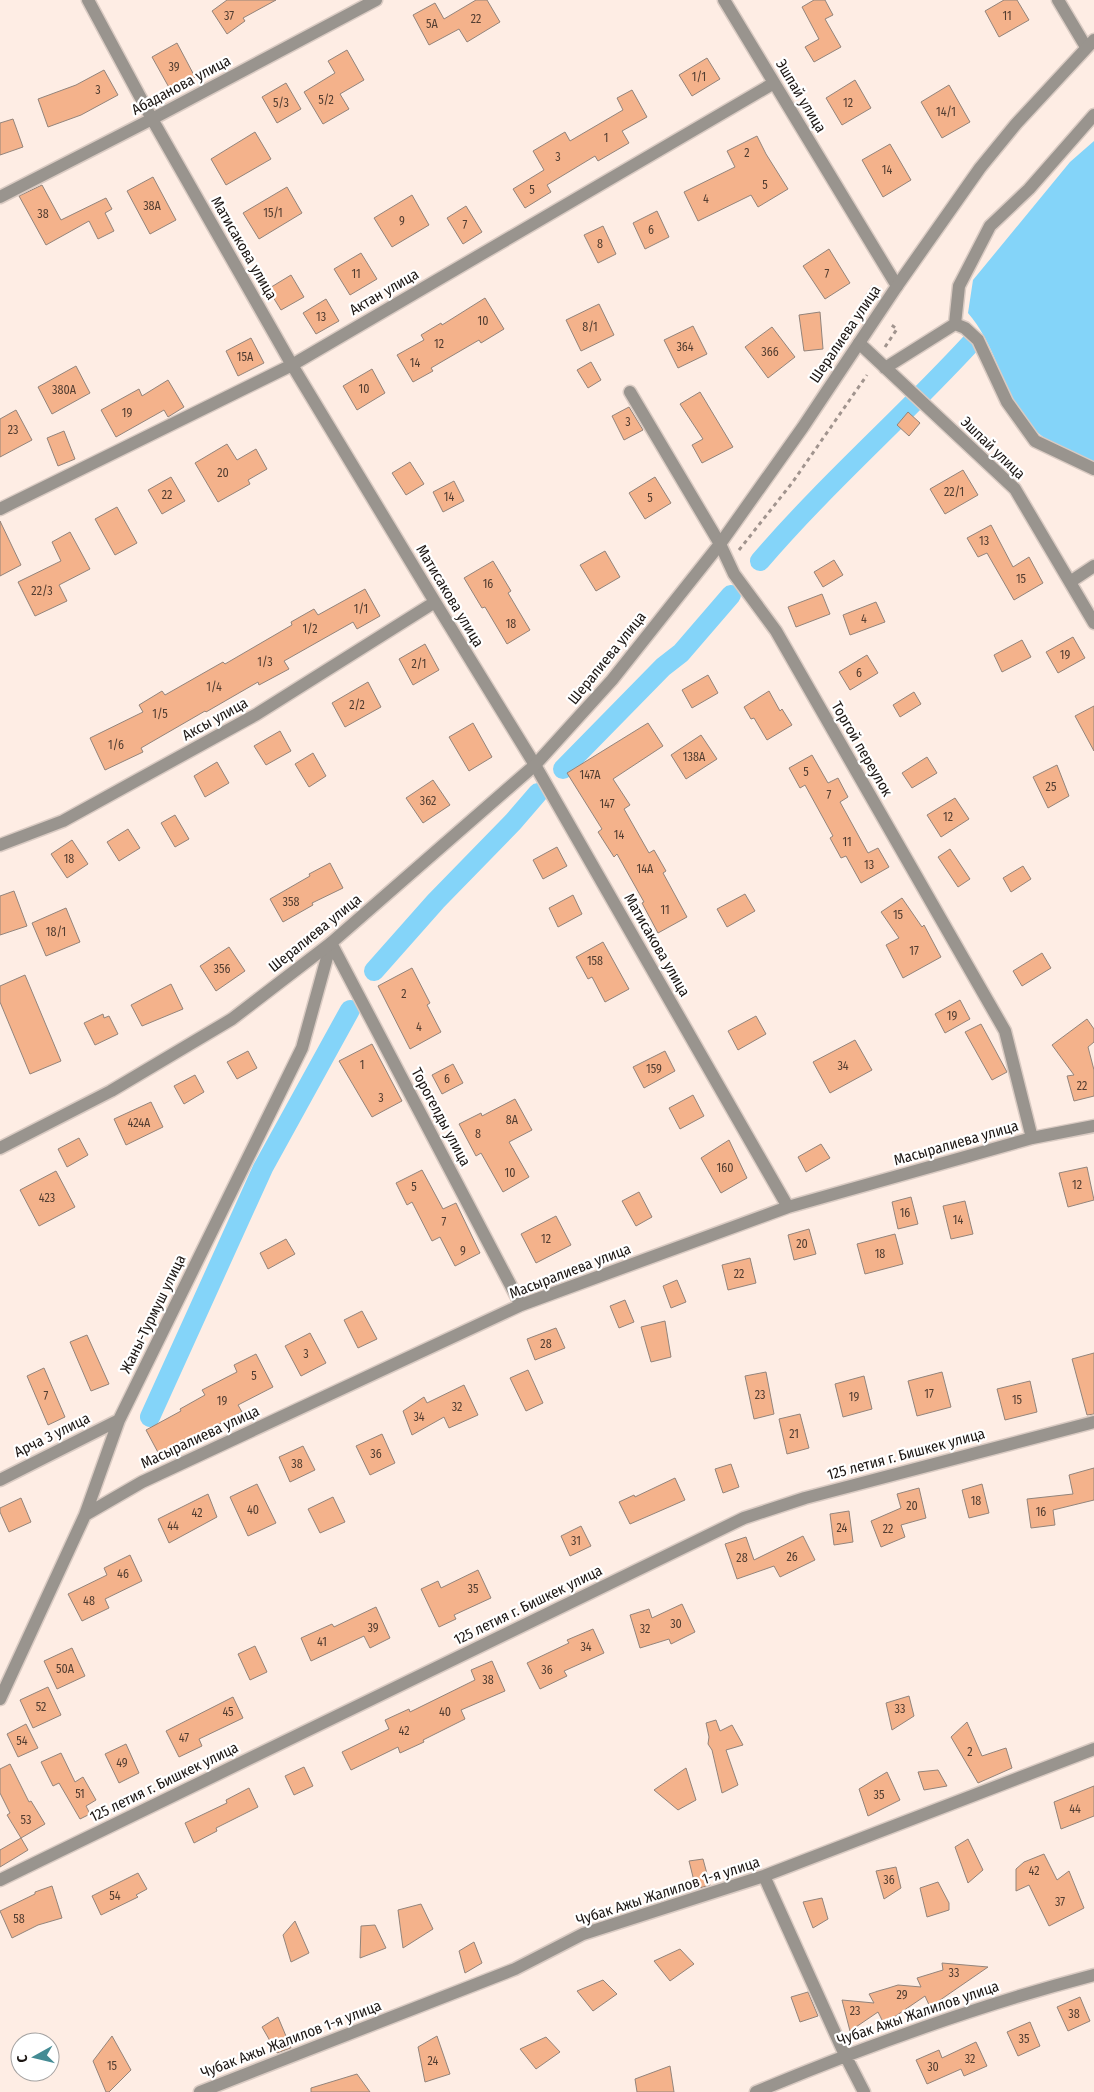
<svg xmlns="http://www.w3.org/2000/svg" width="1094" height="2092" font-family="'Fira Sans Condensed',sans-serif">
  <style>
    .water { fill: #84d4f9 }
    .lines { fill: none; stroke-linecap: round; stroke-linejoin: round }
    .canal { stroke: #84d4f9; stroke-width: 20 }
    .building { fill: #f4b28b; stroke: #93847b }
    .minor-casing { stroke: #dacbc3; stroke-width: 15 }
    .tertiary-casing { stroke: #dacbc3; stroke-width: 15 }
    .path { stroke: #a1948e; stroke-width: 3; stroke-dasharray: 4 4; stroke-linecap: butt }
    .minor { stroke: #99948e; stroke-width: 12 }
    .tertiary { stroke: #99948e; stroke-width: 12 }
    .labels { text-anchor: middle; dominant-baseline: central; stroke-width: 4.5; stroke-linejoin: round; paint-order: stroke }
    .number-label { font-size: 12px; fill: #523d31 }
    .street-label { font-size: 15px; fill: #1c1613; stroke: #fff }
  </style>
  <rect width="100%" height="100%" fill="#feede4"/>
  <path class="water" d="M1094,141V464C1069,452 1037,439 1021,415C1001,382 994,343 968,313L973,280L1070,162Z"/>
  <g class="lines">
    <path class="canal" d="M760,561C826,484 903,417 971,343
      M563,769L663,667L681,653L731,595
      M374,971L436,901L513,822L538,793
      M150,1417L263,1168L350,1010"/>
  </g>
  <path class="building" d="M227,0H276L243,18L245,21L227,34L212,11Z
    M476,0H487L500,22L467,42L459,29L429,45L413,15L435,3L444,19Z
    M814,0H825L833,15L825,19L841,47L814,62L805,47L819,39L802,7Z
    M1004,0H1017L1029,20L999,37L985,11Z
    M177,43L195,77L171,91L152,57Z
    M347,50L364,80L340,94L349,109L323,124L304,92L335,73L328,61Z
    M707,58L720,79L692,96L679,75Z
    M104,70L118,95L81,115L48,127L38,99L76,85Z
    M855,80L871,108L842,125L826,98Z
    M286,83L301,109L277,123L262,97Z
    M949,85L970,122L942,138L921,102Z
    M632,90L647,117L622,131L629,143L598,161L595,156L547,185L551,192L525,208L513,189L544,170L533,151L565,132L570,141L623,110L617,98Z
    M13,119L23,147L0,155V123Z
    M255,132L271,159L226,185L211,159Z
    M757,136L766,154L788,189L758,207L751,195L698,221L684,192L735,167L727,151Z
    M890,144L911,180L883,197L862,160Z
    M153,177L176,220L150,234L127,191Z
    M42,185L61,220L106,198L112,209L105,213L114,231L98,239L89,221L46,245L19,196Z
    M287,187L302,213L259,239L243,213Z
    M412,195L429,225L392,247L374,218Z
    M466,206L482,232L463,244L447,218Z
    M657,211L669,237L645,249L633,223Z
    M603,226L616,254L598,263L584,235Z
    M829,249L850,283L825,299L803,266Z
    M361,253L377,279L350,295L334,269Z
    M291,275L304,297L281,310L268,289Z
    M485,298L504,329L481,343L479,340L431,368L433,371L413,382L397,355L424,340L421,335L441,323L442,325Z
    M326,299L339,321L316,334L303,313Z
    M599,304L614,335L581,351L566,320Z
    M820,312L823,349L804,351L799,315Z
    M693,326L707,354L678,368L664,340Z
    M772,327L795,357L768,378L745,347Z
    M251,338L264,363L238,376L226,351Z
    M591,362L601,380L588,388L577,370Z
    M76,366L90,393L52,414L38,387Z
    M372,369L385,393L357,410L343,386Z
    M168,380L184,407L168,417L164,410L116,437L101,410L139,389L142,396Z
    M700,392L733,447L702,463L692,445L703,439L680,404Z
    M629,407L643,430L624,440L612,416Z
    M16,410L32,440L0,457V419Z
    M908,412L920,423L909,436L897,425Z
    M64,431L75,459L58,466L47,438Z
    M227,444L237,460L256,449L267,469L248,480L250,484L218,502L195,463Z
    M410,462L424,484L406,495L392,473Z
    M963,470L978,495L945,514L930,489Z
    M171,477L185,501L162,514L148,490Z
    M655,477L671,503L645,519L629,493Z
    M454,481L464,501L443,512L433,492Z
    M117,507L137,543L115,555L95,519Z
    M0,521L21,565L0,576Z
    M991,525L1013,567L1029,557L1043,583L1014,600L987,553L978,557L967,538Z
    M70,532L90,569L59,585L67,601L35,616L18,582L61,561L52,542Z
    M605,551L620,577L596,591L580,565Z
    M834,560L843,575L823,587L814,572Z
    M493,561L511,591L508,593L530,630L507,644L485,607L482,608L464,578Z
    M365,589L380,616L357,629L353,622L284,661L289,669L259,685L258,682L206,712L205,711L141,748L143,752L105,770L90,738L143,712L139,705L162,691L165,695L223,662L225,664L292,625L291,622L314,609L318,615Z
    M822,594L830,614L796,627L788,607Z
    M876,602L885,622L850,635L843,615Z
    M1073,637L1085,658L1058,673L1046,652Z
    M1022,640L1031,657L1002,672L994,655Z
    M425,644L439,670L413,685L399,659Z
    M867,655L878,673L850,690L839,672Z
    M708,675L718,693L692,708L682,690Z
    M368,682L381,707L345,727L332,703Z
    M769,691L780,711L782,709L792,725L767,740L754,718L751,719L744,707Z
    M914,692L921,704L900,717L893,705Z
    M1094,706V751L1075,716Z
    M473,723L492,757L469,771L449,737Z
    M648,723L663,746L613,779L630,805L624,809L649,853L654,850L666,871L663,873L687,917L658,933L642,903L644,902L617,854L614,857L598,832L602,829L567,773Z
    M280,731L291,751L266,765L254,746Z
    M701,735L717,759L686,779L671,755Z
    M313,753L326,776L309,787L295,764Z
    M812,755L828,783L838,778L848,797L840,802L868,853L878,848L889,867L861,883L846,856L841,858L830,838L833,836L805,785L800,788L789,768Z
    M927,757L937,773L912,788L902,773Z
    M217,762L229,783L205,797L194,776Z
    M1057,765L1069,796L1048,808L1033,777Z
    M433,780L450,805L423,823L406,798Z
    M955,798L969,819L941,837L927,815Z
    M175,815L189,839L175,847L161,823Z
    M128,829L140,848L119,861L107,842Z
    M72,840L88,864L67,878L51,854Z
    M557,847L567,866L543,879L533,860Z
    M950,849L970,879L958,887L938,857Z
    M330,863L343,888L312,903L313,905L283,922L270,899L310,876L309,874Z
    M1023,866L1031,879L1011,892L1003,878Z
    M14,891L27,926L0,935V896Z
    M745,894L755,911L727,927L717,909Z
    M573,895L582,914L558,927L549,908Z
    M902,898L922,927L924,925L941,957L903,978L886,945L899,938L881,912Z
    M66,908L80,942L46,956L32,923Z
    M603,942L629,989L605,1002L592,977L588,979L576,957Z
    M229,947L245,971L216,991L200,966Z
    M1042,953L1051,968L1022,986L1013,971Z
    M412,968L430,1003L427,1005L441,1032L410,1049L378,986Z
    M25,975L61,1061L30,1074L0,1002V986Z
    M171,984L183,1009L142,1026L131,1005Z
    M960,1000L970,1019L945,1033L935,1014Z
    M103,1014L104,1018L109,1016L118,1034L95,1045L84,1023Z
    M756,1016L766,1034L738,1050L728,1031Z
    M1087,1019L1094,1029V1042L1088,1047L1094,1070V1096L1074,1101L1067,1076L1074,1075L1052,1045Z
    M981,1024L1007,1072L992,1080L965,1032Z
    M855,1040L872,1070L830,1093L813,1062Z
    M372,1044L402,1101L372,1117L339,1061Z
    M248,1051L257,1068L237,1079L227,1062Z
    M665,1051L675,1071L644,1088L633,1067Z
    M453,1064L463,1083L442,1094L432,1075Z
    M195,1075L204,1092L184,1104L174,1086Z
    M693,1095L704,1116L680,1129L669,1108Z
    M515,1099L532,1130L509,1142L529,1177L503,1192L481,1153L476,1156L459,1124L481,1113L482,1116Z
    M151,1102L163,1127L126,1145L114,1119Z
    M79,1138L88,1155L67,1167L58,1149Z
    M729,1140L747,1178L721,1193L701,1158Z
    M821,1144L830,1158L806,1172L798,1157Z
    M1087,1167L1094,1200L1068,1207L1059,1173Z
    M422,1170L443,1209L456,1203L480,1253L455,1266L440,1237L432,1241L412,1202L407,1205L396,1183Z
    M56,1171L75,1207L39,1226L20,1190Z
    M639,1192L652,1217L636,1226L622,1201Z
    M911,1197L918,1224L898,1229L892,1202Z
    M965,1201L973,1234L951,1239L943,1206Z
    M556,1216L571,1245L536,1263L521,1234Z
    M809,1229L816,1254L794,1260L788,1235Z
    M895,1234L903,1264L865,1274L857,1244Z
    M286,1239L295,1254L268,1269L260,1253Z
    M750,1258L756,1283L728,1290L722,1265Z
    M677,1280L686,1302L671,1308L663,1286Z
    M625,1300L634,1322L619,1328L610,1306Z
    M362,1311L377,1339L358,1348L344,1320Z
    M665,1321L671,1357L651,1362L641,1327Z
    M556,1328L565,1348L535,1360L527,1339Z
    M310,1333L326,1363L301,1376L285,1346Z
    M87,1335L109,1384L91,1391L70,1342Z
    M1094,1353V1414L1087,1415L1072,1359Z
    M256,1354L273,1387L238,1405L242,1412L178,1446L179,1448L161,1458L146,1430L181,1411L180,1409L205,1395L202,1390L237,1372L234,1365Z
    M44,1368L65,1417L48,1425L27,1376Z
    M528,1370L543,1403L526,1411L510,1378Z
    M766,1372L774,1414L754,1419L745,1376Z
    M942,1372L951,1407L917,1416L908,1381Z
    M864,1376L872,1409L843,1417L835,1384Z
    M1030,1381L1037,1412L1005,1420L997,1389Z
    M464,1385L478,1415L449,1428L444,1417L412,1435L403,1411L424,1397L427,1403Z
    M800,1414L809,1448L787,1454L779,1419Z
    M382,1434L395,1463L370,1475L356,1446Z
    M303,1446L315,1470L290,1482L279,1457Z
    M731,1464L739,1487L723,1493L715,1469Z
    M1094,1468V1500L1053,1510L1055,1525L1031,1528L1027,1499L1073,1494L1069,1475Z
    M675,1478L685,1500L630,1524L619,1502L634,1495L635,1497Z
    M257,1484L276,1523L248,1536L230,1497Z
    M982,1484L989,1513L969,1518L962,1490Z
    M919,1488L926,1518L901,1525L905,1537L881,1547L871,1521L901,1508L897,1494Z
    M208,1494L217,1517L169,1543L158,1519Z
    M333,1497L345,1522L320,1533L308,1509Z
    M21,1498L31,1522L9,1532L0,1512V1508Z
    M849,1511L853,1542L834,1545L830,1514Z
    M581,1526L591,1546L570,1556L561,1536Z
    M803,1536L815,1560L780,1577L774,1566L737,1579L725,1544L746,1537L754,1560Z
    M130,1555L142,1581L105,1599L109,1608L82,1621L68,1594L107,1575L104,1568Z
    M478,1570L491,1598L454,1615L456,1619L439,1627L421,1589L438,1581L441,1588Z
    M682,1604L695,1632L671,1644L669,1639L640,1648L630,1615L649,1609L652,1618Z
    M376,1607L390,1638L370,1648L364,1636L311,1661L301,1638L332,1624L334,1627Z
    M593,1629L604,1653L564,1671L567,1676L540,1689L527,1663L569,1643L567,1640Z
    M255,1646L267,1672L250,1680L238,1654Z
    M72,1648L85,1676L57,1689L44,1661Z
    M492,1661L505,1691L461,1710L465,1719L423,1740L424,1742L400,1753L398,1747L351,1770L342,1752L389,1729L385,1720L409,1709L410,1712L475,1680L471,1670Z
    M48,1687L61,1715L33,1728L20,1700Z
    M909,1696L914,1716L892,1730L886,1703Z
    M233,1697L243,1718L199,1739L202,1746L179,1757L166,1731Z
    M716,1720L720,1731L732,1725L743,1745L726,1750L738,1785L722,1793L712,1750L708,1744L709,1737L706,1723Z
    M967,1722L982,1756L1006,1748L1012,1768L978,1783L951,1737Z
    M26,1724L38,1748L18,1757L7,1734Z
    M126,1744L139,1773L119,1783L105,1754Z
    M61,1753L75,1782L83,1777L96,1800L86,1806L90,1814L80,1819L59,1783L53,1786L41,1762Z
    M10,1764L29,1802L31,1801L45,1824L21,1838L7,1815L10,1813L0,1793V1769Z
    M304,1767L313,1786L294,1795L285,1776Z
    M686,1768L696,1800L678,1810L654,1790Z
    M938,1770L947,1786L924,1790L918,1772Z
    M887,1772L900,1800L868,1816L859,1789Z
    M1094,1786V1816L1061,1829L1054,1802Z
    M249,1788L258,1807L216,1828L217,1831L194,1843L185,1823L227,1803L226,1800Z
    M21,1838L28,1850L0,1867V1850Z
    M968,1839L983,1870L968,1883L955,1847Z
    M1044,1854L1057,1880L1069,1871L1084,1908L1049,1926L1029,1885L1016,1891V1869L1024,1862Z
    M703,1859L710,1885L696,1889L689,1861Z
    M896,1867L901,1888L884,1899L876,1871Z
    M138,1873L147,1889L136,1895L138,1897L101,1915L92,1896Z
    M938,1882L949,1903V1910L927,1917L920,1888Z
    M52,1886L62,1918L38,1925L12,1938L0,1911L35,1894V1892Z
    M822,1898L828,1919L813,1928L803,1902Z
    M421,1904L433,1929L403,1948L398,1910Z
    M295,1921L309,1953L291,1962L283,1935Z
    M375,1925L386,1948L360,1958L361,1926Z
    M474,1942L482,1963L465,1973L459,1951Z
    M680,1949L694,1964L670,1981L654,1961Z
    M942,1963L988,1967L930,2007L925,1996L884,2024L878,2012L850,2031L842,2000L874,2003L869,1994L898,1985L921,1987L917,1978L943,1970Z
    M603,1980L617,1994L593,2011L577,1991Z
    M808,1992L818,2016L800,2022L791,1997Z
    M1080,1997L1090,2021L1068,2031L1057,2007Z
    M278,2017L291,2048L277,2053L262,2027Z
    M1030,2022L1040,2046L1018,2056L1007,2032Z
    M112,2036L131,2070L109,2092H106L93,2061Z
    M437,2036L450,2074L425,2082L418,2047Z
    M546,2037L560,2052L536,2069L520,2049Z
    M976,2042L987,2066L964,2076L961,2069L927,2084L916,2060L939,2050L942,2058Z
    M670,2066L674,2092H637L635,2079Z
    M357,2074L370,2092H311V2088Z"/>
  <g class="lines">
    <defs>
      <path id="minor" d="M88,0L152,119L292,365L435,602L535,765L788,1207
        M724,0L897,286
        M1058,0L1086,47
        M0,197L152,119L376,0
        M955,324L965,328L978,340L1007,402L1035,441L1094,469
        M859,343L1015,489L1094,623
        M885,368L955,324L959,286L990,226L1029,189L1094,115
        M630,392L720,544L734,574L776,631L1005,1031L1032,1138
        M0,509L292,365L774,83
        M1070,582L1094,566
        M0,845L63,821L257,714L435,602
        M331,943L521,1305
        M0,1480L119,1420
        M85,1515L142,1482L521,1305L788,1207L1032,1138L1094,1126
        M0,1699L85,1515L119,1420L302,1048L331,943
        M764,1876L845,2055L864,2092
        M0,1880L744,1518L805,1498L1094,1422
        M200,2092L515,1969L583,1934L764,1876L1094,1749
        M756,2092C866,2046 979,2005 1094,1975"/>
      <path id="tertiary" d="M0,1148L111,1091L232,1019L331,943L535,765L612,680L720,544L803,427L897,286L980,168L1016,124L1094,40"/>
    </defs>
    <use href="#minor" class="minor-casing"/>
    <use href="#tertiary" class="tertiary-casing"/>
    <path class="path" d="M862,303L875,283
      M885,347L897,329L890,324
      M739,550L792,483L867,375"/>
    <use href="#minor" class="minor"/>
    <use href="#tertiary" class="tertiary"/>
  </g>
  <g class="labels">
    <g class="number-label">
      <text x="229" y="16">37</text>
      <text x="1007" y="16">11</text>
      <text x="476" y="19">22</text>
      <text x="432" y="24">5А</text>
      <text x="174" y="67">39</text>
      <text x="699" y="77">1/1</text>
      <text x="98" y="90">3</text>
      <text x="326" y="100">5/2</text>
      <text x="281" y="103">5/3</text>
      <text x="848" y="103">12</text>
      <text x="946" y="112">14/1</text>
      <text x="606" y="138">1</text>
      <text x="747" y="153">2</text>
      <text x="558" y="157">3</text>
      <text x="887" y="170">14</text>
      <text x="765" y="185">5</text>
      <text x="532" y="190">5</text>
      <text x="706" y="199">4</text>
      <text x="152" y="206">38А</text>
      <text x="273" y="213">15/1</text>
      <text x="43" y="214">38</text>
      <text x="402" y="221">9</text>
      <text x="465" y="225">7</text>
      <text x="651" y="230">6</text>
      <text x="600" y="244">8</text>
      <text x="356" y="274">11</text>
      <text x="827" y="274">7</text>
      <text x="321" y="317">13</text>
      <text x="483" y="321">10</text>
      <text x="590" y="327">8/1</text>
      <text x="439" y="344">12</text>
      <text x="685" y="347">364</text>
      <text x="770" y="352">366</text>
      <text x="245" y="357">15А</text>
      <text x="415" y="363">14</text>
      <text x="364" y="389">10</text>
      <text x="64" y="390">380А</text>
      <text x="127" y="413">19</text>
      <text x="628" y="422">3</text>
      <text x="13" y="430">23</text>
      <text x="223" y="473">20</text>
      <text x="954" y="492">22/1</text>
      <text x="167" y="495">22</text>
      <text x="449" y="497">14</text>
      <text x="650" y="498">5</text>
      <text x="984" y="541">13</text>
      <text x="1021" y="579">15</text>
      <text x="488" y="584">16</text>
      <text x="42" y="591">22/3</text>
      <text x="361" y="609">1/1</text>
      <text x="864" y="619">4</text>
      <text x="511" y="624">18</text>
      <text x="310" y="629">1/2</text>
      <text x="1065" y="655">19</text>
      <text x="265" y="662">1/3</text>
      <text x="419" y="664">2/1</text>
      <text x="859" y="673">6</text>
      <text x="214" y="687">1/4</text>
      <text x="357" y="705">2/2</text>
      <text x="160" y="714">1/5</text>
      <text x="116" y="745">1/6</text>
      <text x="694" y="757">138А</text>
      <text x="806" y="772">5</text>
      <text x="590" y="775">147А</text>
      <text x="1051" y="787">25</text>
      <text x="829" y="795">7</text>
      <text x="428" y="801">362</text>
      <text x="607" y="804">147</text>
      <text x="948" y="817">12</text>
      <text x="619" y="835">14</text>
      <text x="847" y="842">11</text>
      <text x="69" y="859">18</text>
      <text x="869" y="865">13</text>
      <text x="645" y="869">14А</text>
      <text x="291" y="902">358</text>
      <text x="665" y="910">11</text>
      <text x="898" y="915">15</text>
      <text x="56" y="932">18/1</text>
      <text x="914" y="951">17</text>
      <text x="595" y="961">158</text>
      <text x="222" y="969">356</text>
      <text x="404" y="994">2</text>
      <text x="952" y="1016">19</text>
      <text x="419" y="1027">4</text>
      <text x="362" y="1065">1</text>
      <text x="843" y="1066">34</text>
      <text x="654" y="1069">159</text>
      <text x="447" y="1079">6</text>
      <text x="1082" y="1086">22</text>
      <text x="381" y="1098">3</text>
      <text x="512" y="1120">8А</text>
      <text x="139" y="1123">424А</text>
      <text x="478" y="1134">8</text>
      <text x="725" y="1168">160</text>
      <text x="510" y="1173">10</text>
      <text x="1077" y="1185">12</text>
      <text x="414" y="1187">5</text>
      <text x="47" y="1198">423</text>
      <text x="905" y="1213">16</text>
      <text x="958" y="1220">14</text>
      <text x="444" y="1222">7</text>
      <text x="546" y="1239">12</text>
      <text x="802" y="1244">20</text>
      <text x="463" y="1251">9</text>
      <text x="880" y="1254">18</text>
      <text x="739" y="1274">22</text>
      <text x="546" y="1344">28</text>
      <text x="306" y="1354">3</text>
      <text x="254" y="1376">5</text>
      <text x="929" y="1394">17</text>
      <text x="760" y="1395">23</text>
      <text x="46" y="1396">7</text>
      <text x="854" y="1397">19</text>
      <text x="1017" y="1400">15</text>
      <text x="222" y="1401">19</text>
      <text x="457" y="1407">32</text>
      <text x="419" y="1417">34</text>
      <text x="794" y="1434">21</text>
      <text x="376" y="1454">36</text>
      <text x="297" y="1464">38</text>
      <text x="976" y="1501">18</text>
      <text x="912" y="1506">20</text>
      <text x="253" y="1510">40</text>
      <text x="1041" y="1512">16</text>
      <text x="197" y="1513">42</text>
      <text x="173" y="1526">44</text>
      <text x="842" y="1528">24</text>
      <text x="888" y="1529">22</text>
      <text x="576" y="1541">31</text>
      <text x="792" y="1557">26</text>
      <text x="742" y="1558">28</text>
      <text x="123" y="1574">46</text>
      <text x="473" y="1589">35</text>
      <text x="89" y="1601">48</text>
      <text x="676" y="1624">30</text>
      <text x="373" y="1628">39</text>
      <text x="645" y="1629">32</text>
      <text x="322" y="1642">41</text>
      <text x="586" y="1647">34</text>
      <text x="65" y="1669">50А</text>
      <text x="547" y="1670">36</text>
      <text x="488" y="1680">38</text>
      <text x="41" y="1707">52</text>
      <text x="900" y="1709">33</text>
      <text x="228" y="1712">45</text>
      <text x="445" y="1712">40</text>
      <text x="404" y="1731">42</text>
      <text x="184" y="1738">47</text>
      <text x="22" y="1741">54</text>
      <text x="970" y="1752">2</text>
      <text x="122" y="1763">49</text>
      <text x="80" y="1794">51</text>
      <text x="879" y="1795">35</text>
      <text x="1075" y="1809">44</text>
      <text x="26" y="1820">53</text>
      <text x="1034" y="1871">42</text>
      <text x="889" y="1880">36</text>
      <text x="115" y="1896">54</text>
      <text x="1060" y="1902">37</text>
      <text x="19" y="1919">58</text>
      <text x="954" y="1973">33</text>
      <text x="902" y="1995">29</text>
      <text x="855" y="2011">23</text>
      <text x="1074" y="2014">38</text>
      <text x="1024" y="2039">35</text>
      <text x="970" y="2059">32</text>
      <text x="433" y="2061">24</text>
      <text x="112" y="2066">15</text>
      <text x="933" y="2067">30</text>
    </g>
    <g class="street-label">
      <text transform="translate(181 85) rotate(-28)">Абаданова улица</text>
      <text transform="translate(801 96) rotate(59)">Эшпай улица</text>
      <text transform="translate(244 248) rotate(60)">Матисакова улица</text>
      <text transform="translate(384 292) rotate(-30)">Актан улица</text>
      <text transform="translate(845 334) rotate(-56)">Шералиева улица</text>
      <text transform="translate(993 448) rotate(44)">Эшпай улица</text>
      <text transform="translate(450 596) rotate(59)">Матисакова улица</text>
      <text transform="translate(607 658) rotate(-51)">Шералиева улица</text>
      <text transform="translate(215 719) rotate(-29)">Аксы улица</text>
      <text transform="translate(862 749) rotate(60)">Торгой переулок</text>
      <text transform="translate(315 933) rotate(-39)">Шералиева улица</text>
      <text transform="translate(657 945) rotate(60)">Матисакова улица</text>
      <text transform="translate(441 1117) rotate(62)">Торогелды улица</text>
      <text transform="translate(956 1143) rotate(-16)">Масыралиева улица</text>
      <text transform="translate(570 1271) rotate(-21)">Масыралиева улица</text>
      <text transform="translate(153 1314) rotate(-64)">Жаны-Турмуш улица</text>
      <text transform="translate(52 1435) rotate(-26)">Арча 3 улица</text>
      <text transform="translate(200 1437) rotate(-25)">Масыралиева улица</text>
      <text transform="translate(906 1454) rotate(-15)">125 летия г. Бишкек улица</text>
      <text transform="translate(528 1605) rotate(-26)">125 летия г. Бишкек улица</text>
      <text transform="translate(164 1782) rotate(-26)">125 летия г. Бишкек улица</text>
      <text transform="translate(668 1891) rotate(-18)">Чубак Ажы Жалилов 1-я улица</text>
      <text transform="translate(918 2013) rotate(-19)">Чубак Ажы Жалилов улица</text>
      <text transform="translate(291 2039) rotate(-21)">Чубак Ажы Жалилов 1-я улица</text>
    </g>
  </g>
  <g transform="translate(35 2057) rotate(262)"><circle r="24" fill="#ffffff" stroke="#a4a2a1"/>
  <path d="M0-4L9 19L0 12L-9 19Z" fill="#448b94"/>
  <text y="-8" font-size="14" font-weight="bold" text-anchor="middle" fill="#1c1613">С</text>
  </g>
</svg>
